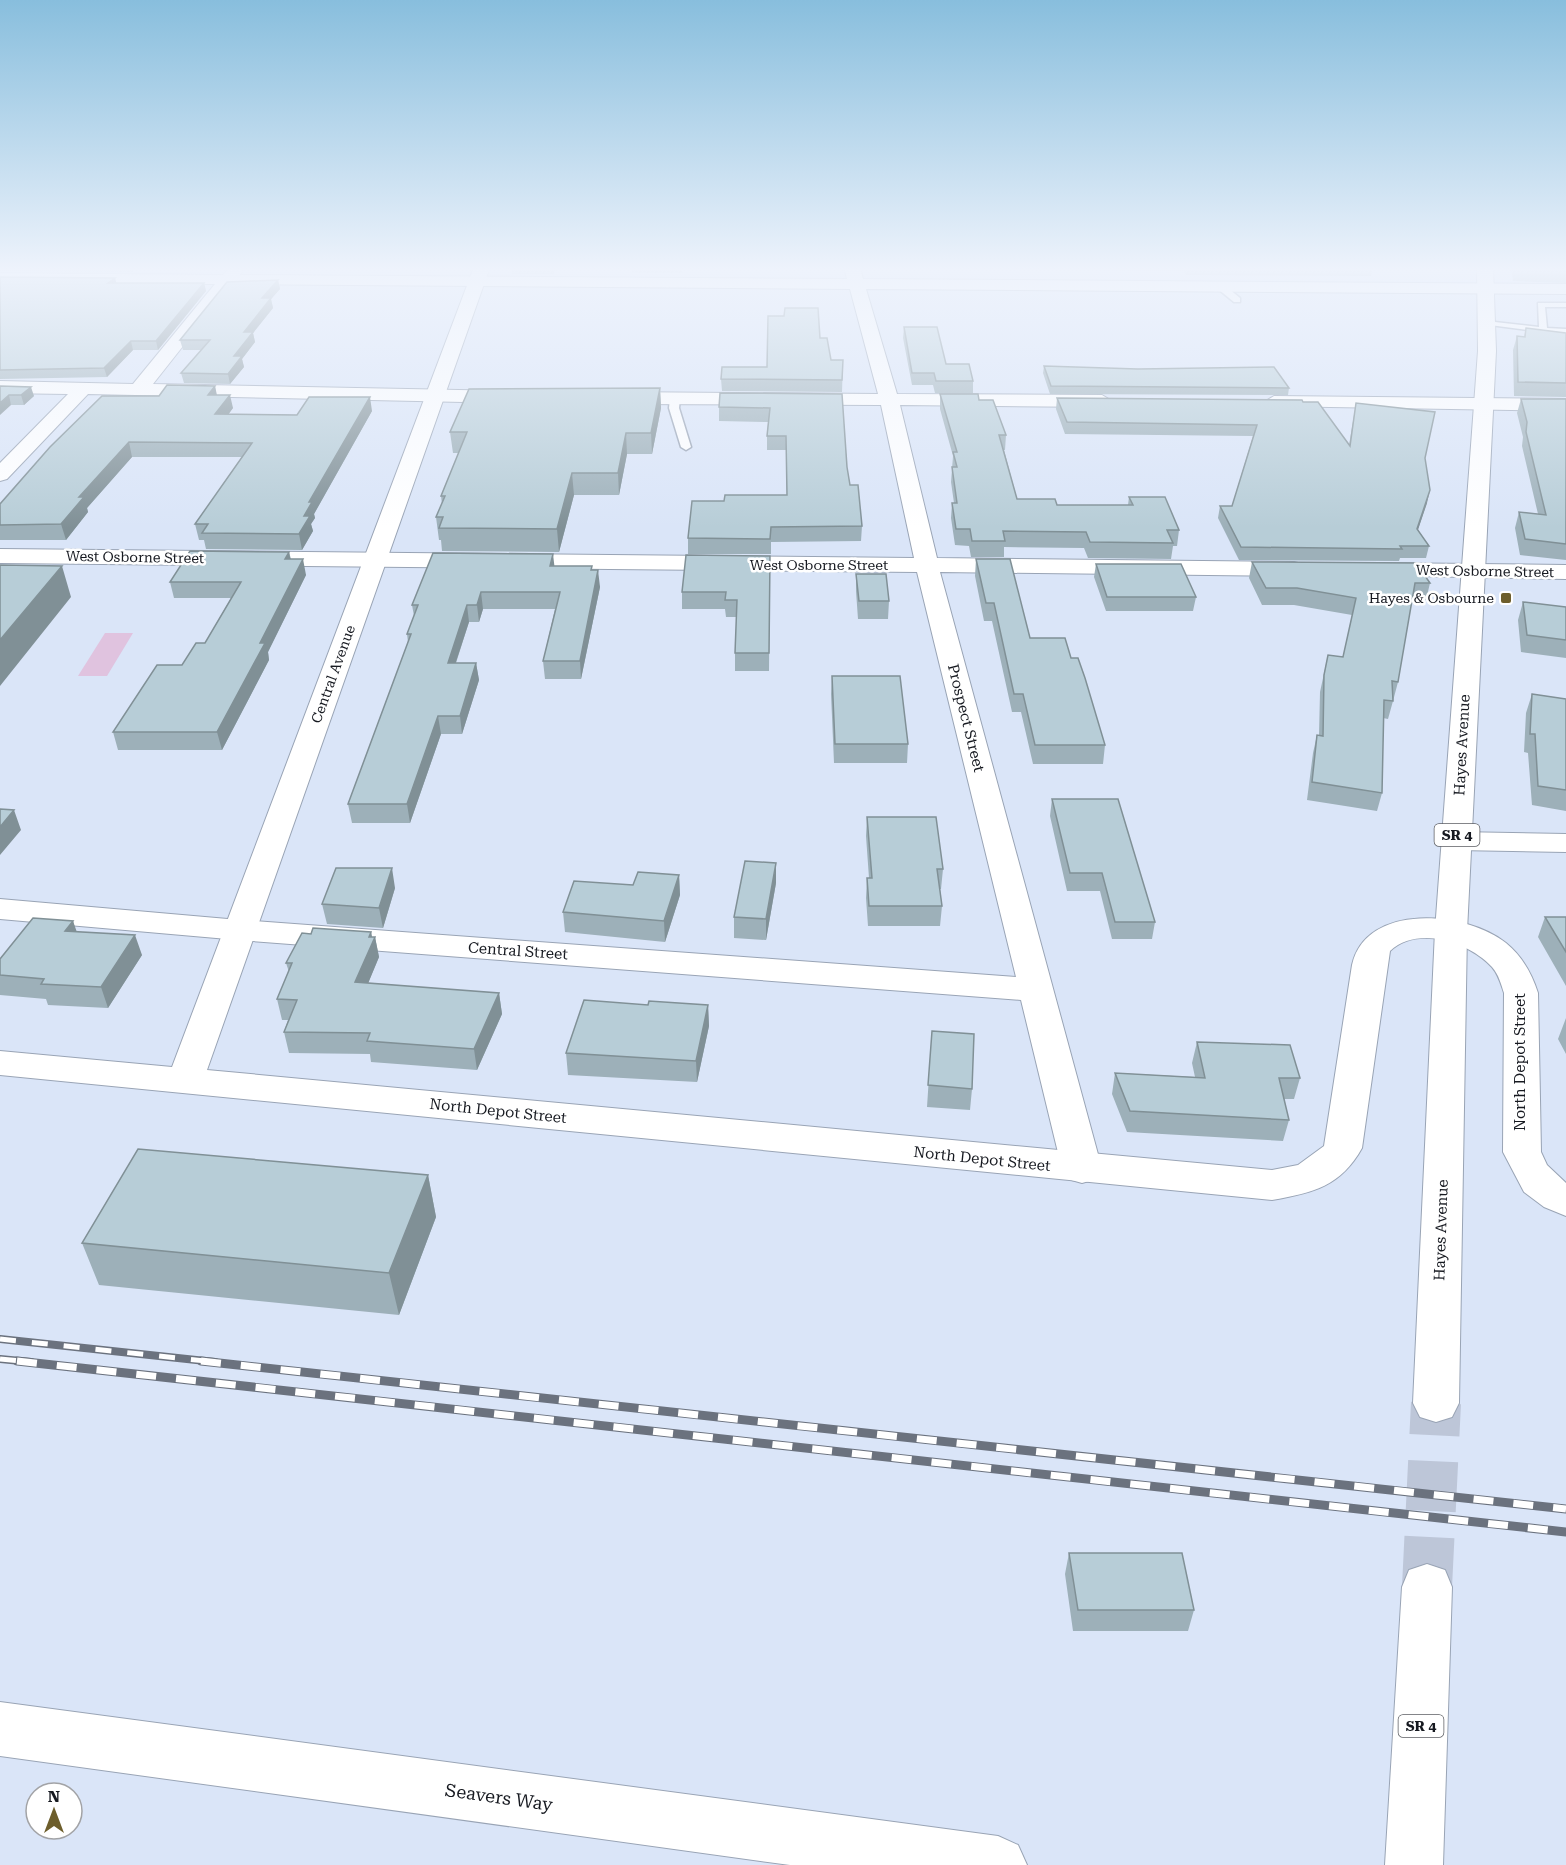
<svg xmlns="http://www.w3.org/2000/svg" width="1566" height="1865" font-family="'Roboto Serif',serif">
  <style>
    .green { fill: #e0c3df }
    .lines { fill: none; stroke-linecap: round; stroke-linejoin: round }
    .primary-tunnel { stroke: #bdc6d8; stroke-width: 50; stroke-dasharray: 50 26; stroke-linecap: butt }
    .service-casing { stroke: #99a4b5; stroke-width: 3 }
    .minor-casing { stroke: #99a4b5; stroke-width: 2 }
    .tertiary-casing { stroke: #99a4b5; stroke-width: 2 }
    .primary-casing { stroke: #99a4b5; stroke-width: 2 }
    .service { fill: #fff; fill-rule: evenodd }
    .minor { fill: #fff; fill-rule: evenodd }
    .tertiary { fill: #fff; fill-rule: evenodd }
    .primary { fill: #fff; fill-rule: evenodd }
    .rail-far1-casing { stroke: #6b727e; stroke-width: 8 }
    .rail-casing { stroke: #6b727e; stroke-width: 9 }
    .rail-far1 { stroke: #fff; stroke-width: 5; stroke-dasharray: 16; stroke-linecap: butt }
    .rail { stroke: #fff; stroke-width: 7; stroke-dasharray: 20; stroke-linecap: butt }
    .wall { fill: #9db0b9 }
    .shaded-wall { fill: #809096 }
    .building { fill: #b7cdd7; stroke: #809096; stroke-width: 1.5 }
    .poi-dot { fill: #6d5e2c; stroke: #fff; stroke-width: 2 }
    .labels { text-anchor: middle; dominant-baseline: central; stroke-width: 5; stroke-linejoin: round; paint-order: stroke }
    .far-street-label { font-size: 14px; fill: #161920; stroke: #fff }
    .far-poi-label { font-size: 14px; fill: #161920; stroke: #fff; text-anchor: end }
    .shield { fill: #fff; stroke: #5c5e63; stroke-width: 1.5 }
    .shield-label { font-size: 14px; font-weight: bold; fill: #161920 }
    .street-label { font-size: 15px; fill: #161920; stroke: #fff }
    .near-street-label { font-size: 18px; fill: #161920; stroke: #fff }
  </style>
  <rect width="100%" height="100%" fill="#dae5f8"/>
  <path class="green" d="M105,633H133L107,676H78Z"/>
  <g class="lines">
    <path class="primary-tunnel" d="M1427,1587L1436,1403"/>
    <defs>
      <path id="service" d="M1218,285H1224L1240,298V302H1234L1218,289Z
        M1538,303H1566V307H1545L1547,328L1566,329V335L1482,324L1486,321L1539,327Z
        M675,395L680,398L679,408L691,447L686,450L681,447L669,408L670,398Z"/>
      <path id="minor" d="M230,267H244L240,275L847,279L844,267H860L863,279L1566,284V294L866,289L897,394L1102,395L1112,401L1102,407L900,405L937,558L1294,562L1302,564L1306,569L1302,574L1294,576L940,572L1102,1169L1096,1179L1082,1183L1068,1179L1062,1169L1021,1000L239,940L0,919V899L239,920L1016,977L917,572L0,563V549L914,558L881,405L617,404L607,398L617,392L878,394L850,289L232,284L153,384L511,391L521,397L511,403L88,394L7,479L0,481V463L68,394L0,393V381L133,384L215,284L0,283V273L223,275Z
        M1274,396L1566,399V411L1267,406L1264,402Z
        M1376,563L1566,565V579L1368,575L1364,570L1368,565Z
        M1457,832L1566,834V852L1457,850L1446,847L1442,841L1446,835Z
        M0,1702L998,1836L1018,1845L1027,1865H790L0,1756Z"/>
      <path id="tertiary" d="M474,267H490L207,1070L1272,1170L1298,1165L1324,1146L1352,965C1366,902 1466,911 1506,943C1522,956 1532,974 1538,993L1541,1152L1547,1165L1566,1183V1216L1544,1207L1524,1192L1503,1152L1504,993C1501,984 1499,975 1492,967C1469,942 1418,925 1390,951L1362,1148C1341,1186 1313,1193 1272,1200L0,1075V1051L172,1067Z"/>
      <path id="primary" d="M1477,267H1493L1496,351L1467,931L1459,1403L1452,1417L1436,1422L1420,1417L1413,1403L1435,931L1478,351Z
        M1427,1564L1445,1570L1452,1587L1443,1865H1385L1402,1587L1409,1570Z"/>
    </defs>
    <use href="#service" class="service-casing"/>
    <use href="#minor" class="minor-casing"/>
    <use href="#tertiary" class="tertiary-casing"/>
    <use href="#primary" class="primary-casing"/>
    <use href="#service" class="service"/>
    <use href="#minor" class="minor"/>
    <use href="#tertiary" class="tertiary"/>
    <use href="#primary" class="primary"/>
    <defs>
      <path id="rail-far1" d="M0,1339L215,1362
        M0,1359L31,1362"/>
      <path id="rail" d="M17,1361L1566,1532
        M201,1361L1566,1509"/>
    </defs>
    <use href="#rail-far1" class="rail-far1-casing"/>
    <use href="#rail" class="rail-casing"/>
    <use href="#rail-far1" class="rail-far1"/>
    <use href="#rail" class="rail"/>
  </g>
  <path class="wall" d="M0,267H137L132,272L0,271Z
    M511,267H557L553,274H512Z
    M632,267H683L682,273H632Z
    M1010,267H1373L1371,276L1186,275L1184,271L1011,270Z
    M1511,267H1566V283L1513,281Z
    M0,277L115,278L116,283H204L206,291L158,350H133L107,377L0,379Z
    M278,280L280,289L271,299L273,308L253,333L255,342L242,359L244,367L230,384L184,383L181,373L201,350H183L180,340Z
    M904,327L946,364L973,381V393H935L933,385H912L903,338Z
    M1526,328L1566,333V397L1514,396L1513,350L1517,336L1524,337Z
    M820,338L831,360H843L842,392L722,391L721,379L767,367Z
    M1044,366L1289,388L1288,395L1050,394L1043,373Z
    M0,386L34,396L24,405H11Z
    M215,386L216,395L233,408L228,414L297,415L372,411L314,514L315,518L311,524L313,531L302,550L206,549L204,540H199L195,524L242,457H132L87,508L88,512L66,540H0V504L159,396Z
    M660,388L661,408L652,454H627L619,495H574L559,552L442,551L441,540H439L436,517L442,504L441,496L459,453H453L450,432Z
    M842,394L847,467L850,485L862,526L861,541L771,542V554H688V538L724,501L787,495L786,450H767V436L768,422L719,421V407Z
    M940,394L979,400L1006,435L1005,450H1004L1017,499L1057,505H1128L1129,497L1179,530L1177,546H1173L1171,559L1088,558L1084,548L1004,547V557H971L969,546L955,545L951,518L952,503H954L951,482L953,456L940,409Z
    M1057,398L1303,402L1349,445L1356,403L1425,458L1427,503L1418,530L1429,546L1426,558H1400L1399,561L1239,560L1218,518L1220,506H1232L1253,436L1065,434L1056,409Z
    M1521,399H1566V560L1520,555L1515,528L1519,512L1538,514L1522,446L1523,437L1517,413Z
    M289,552L291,559L306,575L268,652L269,660L222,750H118L113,732L205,643L231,598H174L170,582Z
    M770,556L769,671H735V653L737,617H726L725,609H682V592Z
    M976,559L1030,638L1071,658L1105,745L1103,764H1033L1021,712H1012L992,621H984L975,576Z
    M1252,562L1430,583L1426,600H1412L1398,682L1393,701L1388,719L1383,718L1382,793L1377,811L1307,800L1313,753L1317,735L1319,736L1320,692L1328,655L1343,657L1352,615L1294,605H1262L1249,578Z
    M1096,564L1196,597L1193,611H1106L1094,577Z
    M554,566H592V570L600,587L581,679H545L543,661L555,609H483L479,622H469L456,663H476L479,680L462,734H441L410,823H352L348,804L408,642L407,634L414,616L412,605Z
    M856,574L889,601L888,619H858L856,591Z
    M1523,602L1566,607V658L1521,652L1518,620Z
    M832,676L908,744L907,763H834L831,694Z
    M1532,694L1566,699V811L1532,805L1528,753L1524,752L1526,713Z
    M1052,799L1155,922L1152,939H1112L1100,891H1067L1050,816Z
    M867,817L943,869L941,889H940L942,906L940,926H868L866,898L867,878H869L866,836Z
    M679,875L680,895L665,942L565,932L563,912L633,885Z
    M776,883L766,940L734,938V917Z
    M395,888L383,928L327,924L322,904Z
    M1545,917H1566V986L1538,937Z
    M73,921L76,932L142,955L108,1008L48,1005L46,999L0,995V959Z
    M371,932L372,937H375L379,957L368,983L499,993L502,1014L477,1070L371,1062L370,1054L289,1053L284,1032L288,1020H282L277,999L289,972L286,963L311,934Z
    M648,1005H708L709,1026L697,1082L568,1075L566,1053Z
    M1566,1018V1054L1558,1039Z
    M932,1031L972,1089L970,1110L927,1107Z
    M1197,1042L1300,1078L1294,1099H1284L1289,1120L1283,1141L1127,1132L1112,1094L1115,1073L1195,1077L1192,1063Z
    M428,1175L436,1217L399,1315L99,1285L82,1243Z
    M1069,1553L1194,1610L1188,1631H1073L1065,1574Z"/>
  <path class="shaded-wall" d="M130,267H137L132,272Z
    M553,267H557L553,274Z
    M115,278L117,286L108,283Z
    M278,280L280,289L271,299L273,308L253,333L255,342L242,359L244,367L230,384L228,374L244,332L262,298Z
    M204,283L206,291L158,350L156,341Z
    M131,341L133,350L107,377L104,368Z
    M215,386L218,400L208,395Z
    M31,387L34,396L24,405L21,395Z
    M660,388L661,408L652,454L651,433Z
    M9,395L11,405L0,415V403Z
    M230,395L233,408L218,429L215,414Z
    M370,397L372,411L314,514L315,518L311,524L313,531L302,550L299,534L304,516L309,502Z
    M626,433L627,454L619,495L618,473Z
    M129,442L132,457L87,508L88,512L66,540L61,524L79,497Z
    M572,473L574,495L559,552L557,529Z
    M1430,490L1427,503L1414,541L1417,529Z
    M289,552L292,568L285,559Z
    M553,554L555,571L550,566Z
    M303,559L306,575L268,652L269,660L222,750L217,732L260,643Z
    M62,566L71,597L0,686V640Z
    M598,570L600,587L581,679L580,661Z
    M481,592L483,609L479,622L477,605Z
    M467,605L469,622L450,680L448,663Z
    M476,663L479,680L462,734L460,716Z
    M438,716L441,734L410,823L407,804Z
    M14,810L21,830L0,855V827Z
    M776,863V883L766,940V919Z
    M392,868L395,888L383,928L379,908Z
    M679,875L680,895L665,942L664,921Z
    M73,921L80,941L65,931Z
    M371,932L373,943L375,937L379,957L360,1003L355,982Z
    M135,935L142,955L108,1008L101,987Z
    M499,993L502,1014L477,1070L474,1049Z
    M708,1005L709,1026L697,1082L696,1061Z
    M428,1175L436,1217L399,1315L389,1273Z"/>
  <path class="building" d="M1516,267H1566V270L1516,269Z
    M0,277L115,278L108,283H204L156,341H131L104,368L0,370Z
    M278,280L262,298H271L244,332H253L234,356H242L228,374L181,373L210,340H180L227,282Z
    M785,308H818L820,338H827L831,360H843L842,380L721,379L722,367H767L768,316H784Z
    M904,327H937L946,364H969L973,381H936L934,373H912Z
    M1526,328L1566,333V383L1518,382L1517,336L1525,337Z
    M1044,366L1138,369L1274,367L1289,388L1051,386Z
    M167,385L215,386L208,395H230L215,414L297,415L309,397H370L309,502H312L304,516H310L299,534L202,533L208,524H195L252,443L129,442L79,497H84L61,524L0,525V504L50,447L102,396H159Z
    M0,386L31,387L21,395H9L0,403Z
    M660,388L651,433H626L618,473H572L557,529L439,528L443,517H436L445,496H441L467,432H450L469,389Z
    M720,393L842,394L847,467L850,485H858L862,526L771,527L770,539L688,538L692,501H724L725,495H787L786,436H767L770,408L719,407Z
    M940,394H978L979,400H993L1006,435H999L1017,499H1055L1057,505H1133L1129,497H1165L1179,530H1167L1173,543L1090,542L1086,532L1003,531L1005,541H972L970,529H956L952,503H957L952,467H957L953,452H957Z
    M1057,398L1302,400L1303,402H1318L1350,446L1356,403L1435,412L1425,458L1430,490L1417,529L1429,546H1400L1402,549L1241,547L1220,506H1232L1257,425L1067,422Z
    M1521,399H1566V544L1525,539L1519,512L1546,515L1526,432L1527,422Z
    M190,551L289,552L285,559H303L260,643H265L217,732H113L157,665H182L196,643H205L241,582H170Z
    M433,553L553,554L550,566H592L591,570H598L580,661H543L560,592H481L477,605H467L448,663H476L460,716H438L407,804H348L411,634H407L418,605H412Z
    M686,555L770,556L769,653H735L737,600H725L726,592H682Z
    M976,559H1010L1030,638H1065L1071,658H1078L1085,678L1105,745H1035L1023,694H1014L994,603H986Z
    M1252,562L1416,563L1430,583H1415L1398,682L1392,681L1393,701L1384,700L1382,793L1312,782L1317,735L1323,736L1324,675L1328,655L1343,657L1356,598L1297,588H1266Z
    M1096,564H1181L1196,597H1107Z
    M0,565L62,566L0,640Z
    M856,574H886L889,601H859Z
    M1523,602L1566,607V640L1527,635Z
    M832,676H900L908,744H835Z
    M1532,694L1566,699V790L1538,786L1535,734H1530Z
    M1052,799H1118L1155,922H1115L1102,873H1070Z
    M0,809L14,810L0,827Z
    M867,817H936L943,869H937L942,906H869L867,878H872Z
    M745,861L776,863L766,919L734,917Z
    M336,868H392L379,908L322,904Z
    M638,872L679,875L664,921L563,912L574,881L633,885Z
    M1545,917H1566V952Z
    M33,918L73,921L65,931L135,935L101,987L41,984L44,979L0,975V959Z
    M313,928L371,932L369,937H375L355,982L499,993L474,1049L367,1041L370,1033L284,1032L297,1000L277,999L292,963H286L302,933L311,934Z
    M584,1000L648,1005L649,1001L708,1005L696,1061L566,1053Z
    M932,1031L974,1034L972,1089L928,1085Z
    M1197,1042L1290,1045L1300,1078H1279L1289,1120L1130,1111L1115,1073L1205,1078Z
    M138,1149L428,1175L389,1273L82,1243Z
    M1069,1553H1182L1194,1610H1078Z"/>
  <linearGradient id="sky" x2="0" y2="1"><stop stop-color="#88bedd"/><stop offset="0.51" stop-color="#eef3fc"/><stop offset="1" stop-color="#eef3fc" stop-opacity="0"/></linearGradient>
  <rect width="1566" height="528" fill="url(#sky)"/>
  <rect class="poi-dot" x="1500" y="592" width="12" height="12" rx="3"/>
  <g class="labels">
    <g class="far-street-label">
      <text transform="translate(135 557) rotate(1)">West Osborne Street</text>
      <text x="819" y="565">West Osborne Street</text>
      <text transform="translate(1485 571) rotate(1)">West Osborne Street</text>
      <text transform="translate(333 674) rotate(-70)">Central Avenue</text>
    </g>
    <g class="far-poi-label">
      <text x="1494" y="598">Hayes &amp; Osbourne</text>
    </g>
    <g class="shield">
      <rect x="1434.5" y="824" width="45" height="22" rx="4.5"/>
      <rect x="1398.5" y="1715" width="45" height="22" rx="4.5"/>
    </g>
    <g class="shield-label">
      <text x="1457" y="835">SR 4</text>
      <text x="1421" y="1726">SR 4</text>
    </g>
    <g class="street-label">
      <text transform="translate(966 718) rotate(76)">Prospect Street</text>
      <text transform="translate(1462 745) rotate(-87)">Hayes Avenue</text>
      <text transform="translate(518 951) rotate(4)">Central Street</text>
      <text transform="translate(1520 1062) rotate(-90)">North Depot Street</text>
      <text transform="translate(498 1111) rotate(6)">North Depot Street</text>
      <text transform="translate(982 1159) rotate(6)">North Depot Street</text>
      <text transform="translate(1441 1230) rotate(-88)">Hayes Avenue</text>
    </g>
    <g class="near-street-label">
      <text transform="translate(499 1797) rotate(8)">Seavers Way</text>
    </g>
  </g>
  <g transform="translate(54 1811)"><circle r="28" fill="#ffffff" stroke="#a2a3a6" stroke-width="1.5"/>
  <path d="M0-4.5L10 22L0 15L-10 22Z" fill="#6d5e2c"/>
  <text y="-9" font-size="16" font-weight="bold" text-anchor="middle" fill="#161920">N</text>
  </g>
</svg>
